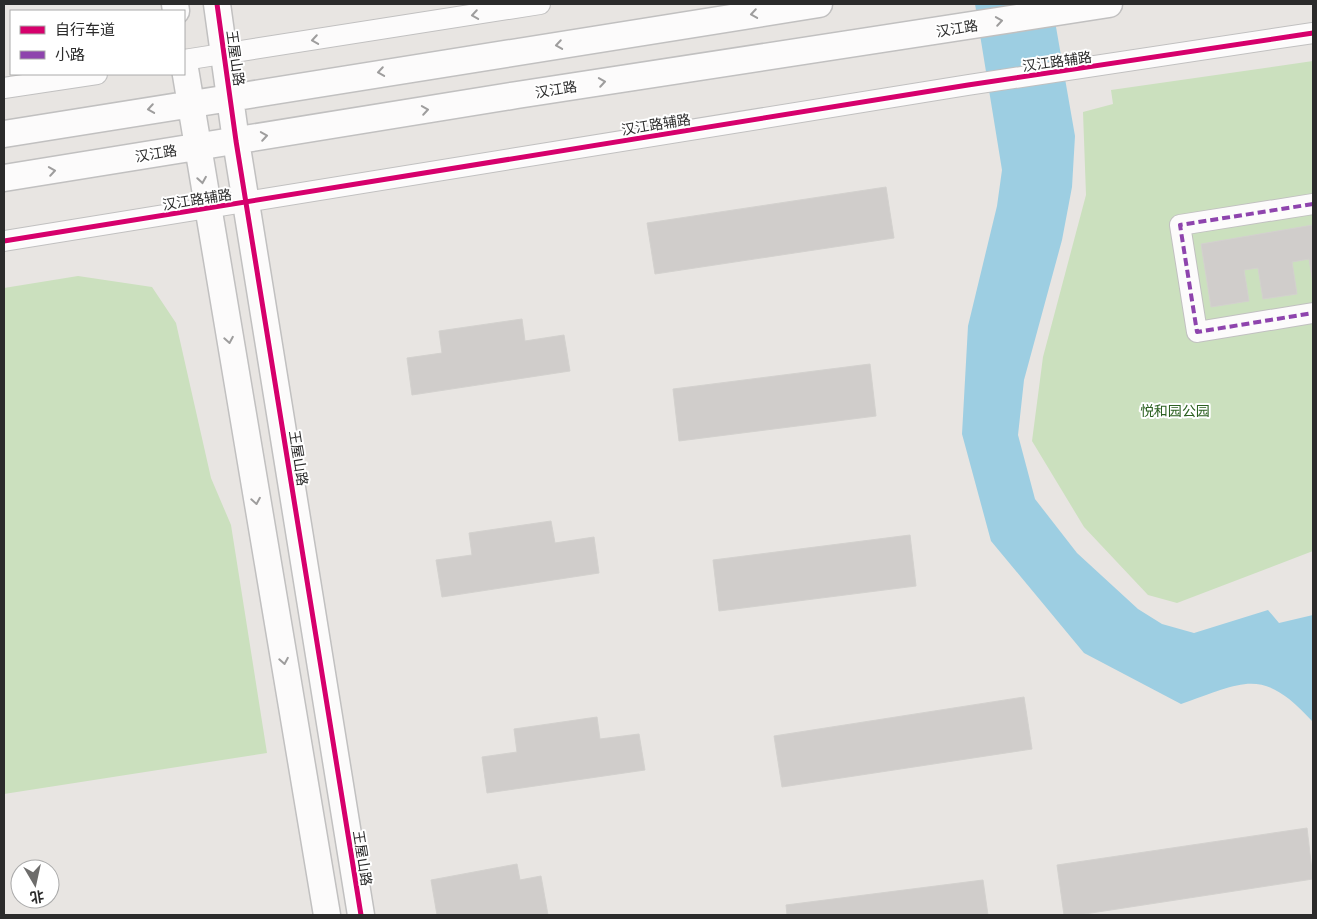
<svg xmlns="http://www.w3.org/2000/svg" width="1317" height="919" font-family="'Golos Text','Noto Sans SC',sans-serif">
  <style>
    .green { fill: #cbe0be }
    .water { fill: #9dcee2 }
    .building { fill: #d0cdcb; stroke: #d3d1ce }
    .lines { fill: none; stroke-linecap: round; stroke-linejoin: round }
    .minor-casing { stroke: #c1c0c0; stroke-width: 22 }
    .tertiary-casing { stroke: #c1c0c0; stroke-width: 29 }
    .minor { stroke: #fcfbfb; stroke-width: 20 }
    .tertiary { stroke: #fcfbfb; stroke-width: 26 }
    .quiet { stroke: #8e44ad; stroke-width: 4; stroke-dasharray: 8 4; stroke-linecap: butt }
    .cycleway-casing { stroke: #fff; stroke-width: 8 }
    .cycleway { stroke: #d6006c; stroke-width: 5 }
    .oneway { stroke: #9e9d9d }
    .labels { text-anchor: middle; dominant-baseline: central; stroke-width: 4; stroke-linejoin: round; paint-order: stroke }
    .street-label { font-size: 14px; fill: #2b2b2b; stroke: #fff }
    .park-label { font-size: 14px; fill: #2d6122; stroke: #fff }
  </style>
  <rect width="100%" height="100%" fill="#e8e5e2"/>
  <path class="green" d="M1313,61V551L1177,603L1148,595L1084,527L1032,441L1043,357L1086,195L1083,112L1113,104L1111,90Z
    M78,276L152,287L176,323L211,478L231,525L267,753L4,794V288Z"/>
  <path class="water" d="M975,4H1052L1075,136L1072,187L1062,240L1024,380L1018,435L1035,499L1077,553L1138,609L1162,624L1194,633L1268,610L1279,623L1313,615V722C1262,666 1245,682 1181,704L1084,653L991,541L962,434L968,326L997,206L1002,170Z"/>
  <path class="building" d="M886,187L894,238L655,274L647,223Z
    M1313,225V284L1309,259L1292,262L1297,294L1263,299L1258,268L1244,270L1249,301L1211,307L1201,244Z
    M522,319L525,341L564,335L570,371L412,395L407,358L442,353L439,331Z
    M870,364L876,416L679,441L673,389Z
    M551,521L555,543L594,537L599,573L442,597L436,560L472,555L469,533Z
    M910,535L916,586L719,611L713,560Z
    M1024,697L1032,749L782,787L774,736Z
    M597,717L600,739L639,734L645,770L487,793L482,757L517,752L514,729Z
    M1307,828L1313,879L1078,915H1064L1057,865Z
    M517,864L520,880L541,876L548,915H437L431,880Z
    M983,880L988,915H787L786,905Z"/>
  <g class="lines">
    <defs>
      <path id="minor" d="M184,60L540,4
        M4,88L97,74
        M1313,204L1180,225L1197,332L1313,313
        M4,241L968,85L1313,33"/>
      <path id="tertiary" d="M175,4L176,11
        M217,4L236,141L361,915
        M184,63L327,915
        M4,134L819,4
        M4,178L517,95L1109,4"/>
    </defs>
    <use href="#minor" class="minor-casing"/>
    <use href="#tertiary" class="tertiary-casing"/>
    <use href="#minor" class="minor"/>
    <use href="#tertiary" class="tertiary"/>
    <path class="quiet" d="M1313,204L1180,225L1197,332L1313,313"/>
    <defs>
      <path id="cycleway" d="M217,4L236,141L361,915
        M4,241L968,85L1313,33"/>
    </defs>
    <use href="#cycleway" class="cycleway-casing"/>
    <use href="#cycleway" class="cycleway"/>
  </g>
  <defs><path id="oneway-chevron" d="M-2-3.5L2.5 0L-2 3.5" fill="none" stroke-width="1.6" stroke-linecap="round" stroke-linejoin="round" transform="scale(1.25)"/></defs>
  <g class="oneway">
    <use href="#oneway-chevron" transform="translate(754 14) rotate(171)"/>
    <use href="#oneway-chevron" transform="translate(475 15) rotate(171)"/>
    <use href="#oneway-chevron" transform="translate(999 21) rotate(-9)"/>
    <use href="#oneway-chevron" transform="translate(315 40) rotate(171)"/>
    <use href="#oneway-chevron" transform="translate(559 45) rotate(171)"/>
    <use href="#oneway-chevron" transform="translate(381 72) rotate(171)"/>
    <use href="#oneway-chevron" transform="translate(602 82) rotate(-9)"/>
    <use href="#oneway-chevron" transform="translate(151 109) rotate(171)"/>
    <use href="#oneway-chevron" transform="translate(425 110) rotate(-9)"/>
    <use href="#oneway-chevron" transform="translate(264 136) rotate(-9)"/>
    <use href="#oneway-chevron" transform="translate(52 171) rotate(-9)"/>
    <use href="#oneway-chevron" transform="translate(202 180) rotate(81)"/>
    <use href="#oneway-chevron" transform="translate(229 340) rotate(80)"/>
    <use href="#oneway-chevron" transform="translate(256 501) rotate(80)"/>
    <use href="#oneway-chevron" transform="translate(284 661) rotate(80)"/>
  </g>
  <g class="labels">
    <g class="street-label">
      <text transform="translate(957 28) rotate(-9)">汉江路</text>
      <text transform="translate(236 58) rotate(82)">王屋山路</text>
      <text transform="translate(1057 61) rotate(-8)">汉江路辅路</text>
      <text transform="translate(556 89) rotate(-9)">汉江路</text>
      <text transform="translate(656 124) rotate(-9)">汉江路辅路</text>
      <text transform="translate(156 153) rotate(-9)">汉江路</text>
      <text transform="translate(197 199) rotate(-9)">汉江路辅路</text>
      <text transform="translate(299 458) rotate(81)">王屋山路</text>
      <text transform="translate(363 858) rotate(81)">王屋山路</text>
    </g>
    <g class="park-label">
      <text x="1175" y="410">悦和园公园</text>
    </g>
  </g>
  <rect width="1317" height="919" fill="none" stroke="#2b2b2b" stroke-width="10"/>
  <rect x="10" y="10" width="175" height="65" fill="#ffffff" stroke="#aaaaaa"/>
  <rect x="20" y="26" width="25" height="8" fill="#d6006c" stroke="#aaaaaa"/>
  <text x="55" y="35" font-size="15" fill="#2b2b2b">自行车道</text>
  <rect x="20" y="51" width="25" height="8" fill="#8e44ad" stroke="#aaaaaa"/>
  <text x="55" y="60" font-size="15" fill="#2b2b2b">小路</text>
  <g transform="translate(35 884) rotate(171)"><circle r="24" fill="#ffffff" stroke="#aaaaaa"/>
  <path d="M0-4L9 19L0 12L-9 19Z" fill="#6d6c6b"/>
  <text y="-8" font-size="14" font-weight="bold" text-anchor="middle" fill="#2b2b2b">北</text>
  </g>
</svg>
